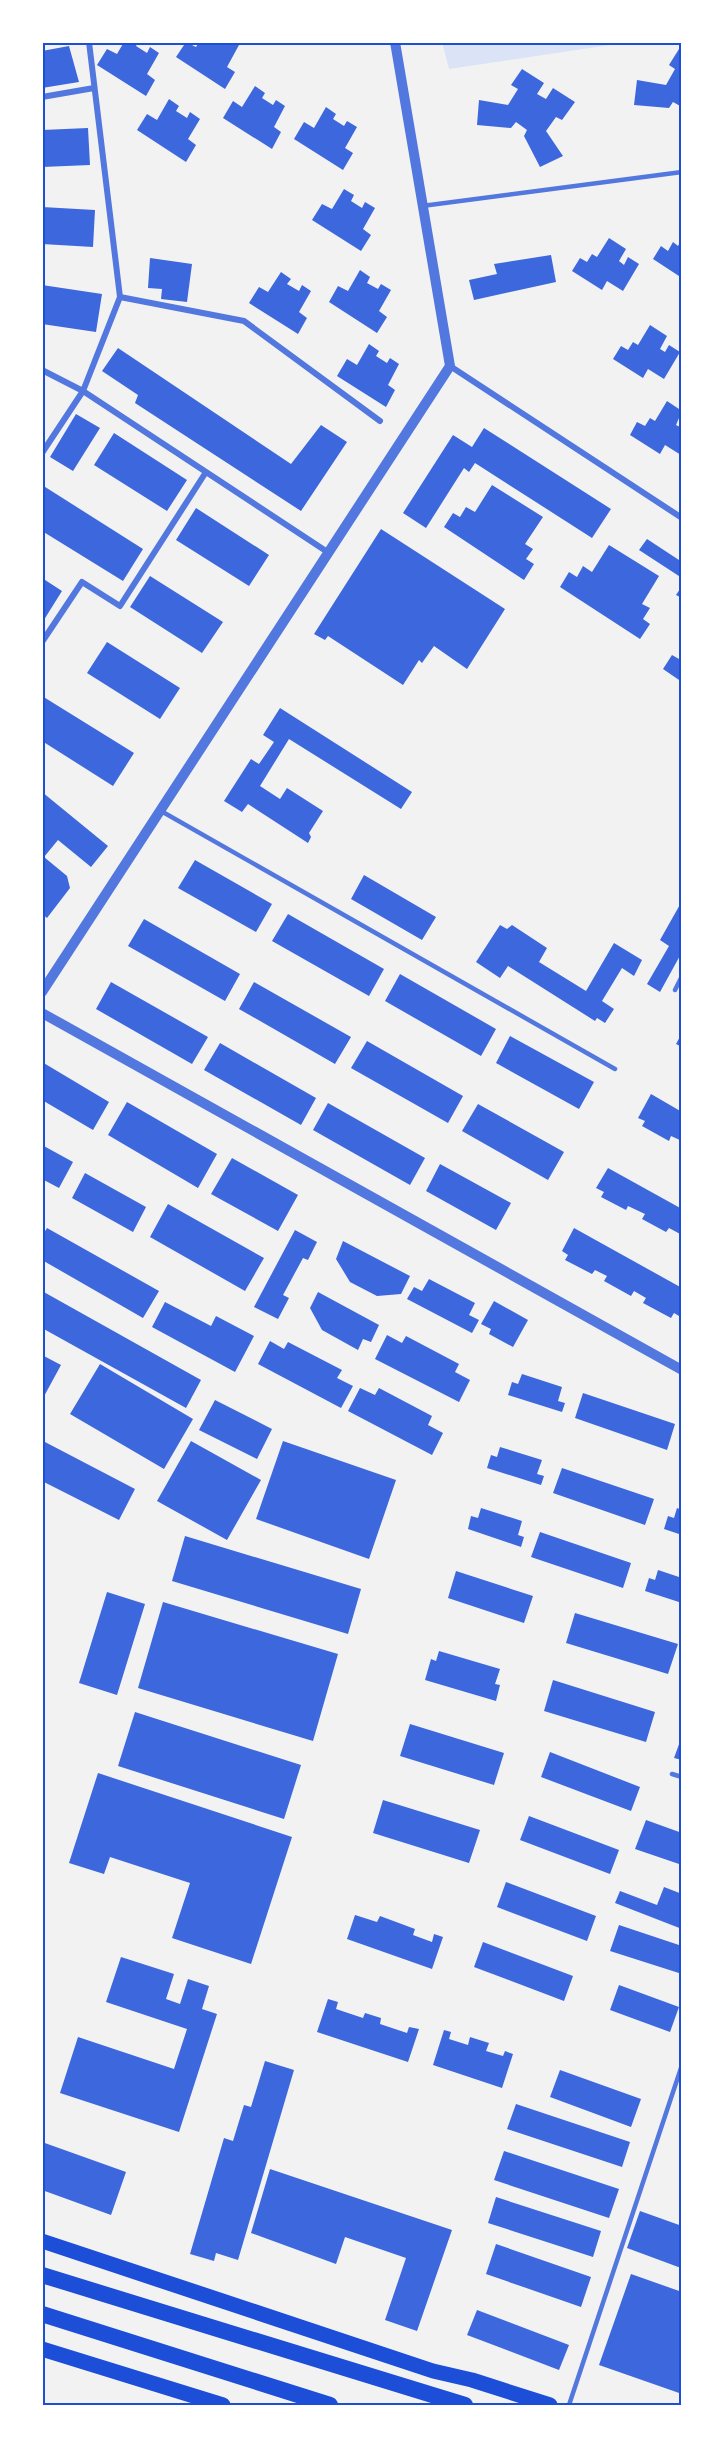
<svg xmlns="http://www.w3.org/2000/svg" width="724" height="2447" font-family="Arial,sans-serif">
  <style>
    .green { fill: #dbe4f7 }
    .building { fill: #3d67dc }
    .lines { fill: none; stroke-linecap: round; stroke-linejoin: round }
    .service { stroke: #5277de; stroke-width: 4.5 }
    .minor { stroke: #5277de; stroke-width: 6 }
    .tertiary { stroke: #5277de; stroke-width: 10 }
    .primary { stroke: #1d4ed8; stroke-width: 15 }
    .trunk { stroke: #1d4ed8; stroke-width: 16 }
    .neatline { fill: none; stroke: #1d4ed8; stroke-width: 2 }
  </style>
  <rect width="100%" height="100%" fill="#f2f2f2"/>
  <path class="green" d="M442,42H630L449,69Z"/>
  <path class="building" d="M124,42H138L136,46L147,53L150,47L159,53L147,74L155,80L146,96L97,65L107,49L117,54Z
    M186,42L196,47L199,42H222L226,45L233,42L239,45L227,67L235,72L225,89L176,57Z
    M69,46L79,82L42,88V51Z
    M679,49L682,50V107L673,102L669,108L634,105L637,80L666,85L675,69L669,65Z
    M522,69L544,83L537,94L546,99L553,88L575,102L562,120L556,117L546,131L563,156L540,167L524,136L527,130L516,122L511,128L477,125L479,100L508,105L518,89L511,85Z
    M255,86L265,93L262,98L273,105L276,100L285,106L274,127L281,132L272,149L223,118L233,101L242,107Z
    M169,99L179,106L176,111L187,118L190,112L200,119L188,139L196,145L186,162L137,130L147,114L157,120Z
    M326,107L336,114L333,119L344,126L347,121L357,127L345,148L353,153L343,170L294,139L304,122L314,128Z
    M88,128L90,165L42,167V130Z
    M344,189L354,195L351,201L362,208L365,202L375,208L363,229L371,235L361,251L312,220L322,204L332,209Z
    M42,207L95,210L93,247L42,244Z
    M609,238L626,249L619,261L624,265L628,257L639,264L623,291L607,281L602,290L572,271L580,258L587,262L592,254L597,257Z
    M682,239V278L653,259L661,246L668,251L673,242L678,246Z
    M551,255L556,282L474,300L469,280L497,274L494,264Z
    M150,258L192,264L187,302L161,299L162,289L148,288Z
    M360,270L370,277L367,283L378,289L381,284L391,290L379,311L387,317L377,333L329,302L338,286L348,291Z
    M281,272L291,279L287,284L299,291L302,285L311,291L299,312L307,318L298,334L249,303L259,287L268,292Z
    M42,285L102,294L96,332L42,324Z
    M650,325L667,336L660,349L665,352L669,345L680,352L664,379L648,369L643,378L613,359L621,346L628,350L633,342L638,345Z
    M369,344L379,351L376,356L387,363L390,358L399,364L388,385L395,390L386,407L337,376L347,359L357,365Z
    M118,348L291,464L321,425L347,442L301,511L135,403L138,395L102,371Z
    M667,401L682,411L676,425L682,428L681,455L665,445L660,454L630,435L637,422L645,426L650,418L655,421Z
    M76,414L100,428L73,471L50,457Z
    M484,428L611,509L592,538L475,463L469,472L464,468L426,528L403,513L453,435L472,447Z
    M114,433L187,480L167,511L94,465Z
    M42,485L143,549L123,581L42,531Z
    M492,485L543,517L525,544L533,549L526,559L534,564L524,580L444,527L453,513L460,517L466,507L475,512Z
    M196,508L269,555L249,586L176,540Z
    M381,529L505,609L467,669L434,646L422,663L419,660L403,685L328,636L325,640L314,634Z
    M647,539L682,562V578L639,550Z
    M609,545L659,576L642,604L650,608L643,619L650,624L640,639L560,587L569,572L577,577L583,566L592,572Z
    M150,576L223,622L202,653L130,607Z
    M42,578L62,591L42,623Z
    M682,586V598L676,595Z
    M107,642L180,688L160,719L87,673Z
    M672,655L679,659L682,655V682L663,669Z
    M42,696L134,753L113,786L42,741Z
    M280,708L412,792L401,809L289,739L260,786L280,799L287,788L323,811L309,833L311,837L308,843L248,804L242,812L224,801L251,759L259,764L274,742L263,735Z
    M42,792L108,846L91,867L58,840L44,857L67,876L70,888L47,918L42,914V833L45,829L42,826Z
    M195,860L272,904L256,932L178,888Z
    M364,875L436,917L422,940L351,899Z
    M682,901V952L660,992L647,984L669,946L660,940Z
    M288,914L384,969L369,996L272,941Z
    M144,919L240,974L225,1001L128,946Z
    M500,925L507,929L512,925L547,948L539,962L586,991L614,943L642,960L634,976L622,968L602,1001L614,1009L605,1023L597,1018L595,1021L508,966L500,978L476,962Z
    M400,974L496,1029L481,1056L385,1001Z
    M111,982L208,1037L192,1064L96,1009Z
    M254,982L351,1037L335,1064L239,1009Z
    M682,1033V1047L676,1044Z
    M510,1036L594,1082L579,1109L496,1063Z
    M367,1041L463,1096L448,1123L351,1068Z
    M220,1043L316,1098L301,1125L204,1070Z
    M42,1062L109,1102L93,1130L42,1100Z
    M651,1094L682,1112V1141L671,1136L669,1141L642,1126L645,1121L638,1118Z
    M127,1102L217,1154L198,1188L108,1135Z
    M328,1103L425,1158L410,1185L313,1130Z
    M478,1104L564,1152L548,1180L462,1131Z
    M42,1145L73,1162L59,1188L42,1179Z
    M232,1158L298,1195L278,1231L211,1194Z
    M440,1164L511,1203L496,1230L426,1191Z
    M608,1168L682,1209V1235L669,1228L666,1232L642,1219L645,1214L628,1206L626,1210L601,1197L604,1192L596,1188Z
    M85,1173L146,1207L133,1232L72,1198Z
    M168,1204L264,1258L245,1291L150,1237Z
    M47,1228L159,1291L143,1318L42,1260V1236Z
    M574,1228L682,1288V1311L679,1316L674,1313L671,1318L643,1303L646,1298L634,1291L631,1296L604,1281L607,1276L595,1270L592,1274L565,1260L568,1255L562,1251Z
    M295,1230L317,1242L308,1260L303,1258L283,1295L289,1298L278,1319L254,1307Z
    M343,1241L410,1276L401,1294L377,1296L350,1282L336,1259Z
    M429,1279L475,1303L469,1315L479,1320L472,1333L407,1299L414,1287L422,1291Z
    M42,1291L201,1380L186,1408L42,1328Z
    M318,1292L379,1325L371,1342L363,1339L358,1350L322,1330L310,1308Z
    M494,1301L528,1320L513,1347L489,1334L491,1329L481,1324Z
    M165,1302L211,1326L216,1316L254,1336L235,1372L152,1327Z
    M387,1335L402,1343L406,1336L459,1364L455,1372L470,1380L459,1402L375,1359Z
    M270,1341L284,1349L288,1342L342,1370L337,1378L353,1386L341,1408L258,1364Z
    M42,1355L61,1365L42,1400Z
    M100,1364L193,1419L164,1469L70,1414Z
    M522,1374L562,1387L558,1401L565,1403L562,1412L508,1395L512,1382L518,1384Z
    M360,1388L375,1395L379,1388L432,1416L428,1425L443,1433L432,1455L348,1411Z
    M583,1393L675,1424L667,1450L575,1418Z
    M215,1400L272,1429L257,1459L199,1430Z
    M191,1441L261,1480L227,1540L157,1501Z
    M283,1441L396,1480L369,1559L256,1519Z
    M45,1442L135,1489L119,1520L42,1481V1447Z
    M500,1447L542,1460L537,1474L544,1476L541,1485L487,1468L491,1455L497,1457Z
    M562,1468L654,1499L645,1525L553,1493Z
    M481,1508L522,1521L518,1535L524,1537L521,1547L468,1529L471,1516L478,1518Z
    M677,1508L682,1510V1535L664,1529L668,1516L674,1518Z
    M540,1532L631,1563L623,1588L531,1557Z
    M185,1536L361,1589L348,1634L172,1581Z
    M658,1570L682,1578V1603L645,1591L649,1578L655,1580Z
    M456,1571L533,1596L524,1623L448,1598Z
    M107,1592L145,1604L117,1695L79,1683Z
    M163,1602L338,1654L313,1741L138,1688Z
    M575,1613L678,1644L668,1674L566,1643Z
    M439,1651L500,1669L495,1684L500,1685L496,1701L425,1680L431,1659L436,1661Z
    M553,1680L655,1712L646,1742L544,1711Z
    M135,1712L301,1765L284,1819L118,1766Z
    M410,1724L504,1753L494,1785L400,1756Z
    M682,1736V1760L674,1758Z
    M550,1752L640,1787L631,1811L541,1777Z
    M98,1773L292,1837L251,1964L172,1938L190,1883L110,1857L104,1874L69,1863Z
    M383,1800L480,1830L469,1863L373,1833Z
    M529,1816L619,1850L610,1874L520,1840Z
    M646,1820L682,1833V1865L635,1849Z
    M506,1882L596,1916L587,1941L497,1907Z
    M664,1887L682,1894V1929L615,1903L620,1891L657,1905Z
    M355,1915L377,1922L380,1916L415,1929L413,1935L432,1942L434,1934L443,1937L432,1969L347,1939Z
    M619,1925L682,1946V1974L610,1951Z
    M483,1942L573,1976L564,2001L474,1967Z
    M121,1957L174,1974L166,1999L180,2004L188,1979L209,1986L202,2009L217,2014L179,2132L60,2093L78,2037L174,2069L187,2029L106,2002Z
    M619,1985L679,2007L670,2032L610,2010Z
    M328,1999L338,2002L336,2009L363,2018L365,2013L381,2018L380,2024L407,2033L409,2027L419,2029L408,2062L317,2032Z
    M444,2030L451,2032L449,2039L468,2045L470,2037L489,2043L486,2051L503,2056L505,2051L513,2054L502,2088L433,2065Z
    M265,2061L294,2070L238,2260L216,2253L214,2261L190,2254L224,2138L233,2141L244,2105L251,2107Z
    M560,2070L641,2099L631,2127L550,2097Z
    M516,2104L630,2142L622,2167L507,2129Z
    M42,2142L126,2172L111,2215L42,2190Z
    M504,2151L619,2189L609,2218L494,2180Z
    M270,2169L452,2230L417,2331L385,2320L406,2258L345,2237L336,2264L251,2233Z
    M496,2197L601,2231L593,2257L488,2223Z
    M640,2211L682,2226L681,2268L627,2248Z
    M496,2244L591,2277L581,2307L486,2274Z
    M631,2274L682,2292V2394L599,2365Z
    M477,2310L569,2345L559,2370L467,2335Z"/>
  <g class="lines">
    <path class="service" d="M422,206L682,172
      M161,811L615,1069
      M675,990L682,976
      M672,1774L682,1777
      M569,2405L682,2065"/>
    <path class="minor" d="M89,42L120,297L83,391L329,553
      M42,97L94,88
      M120,297L244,321L380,421
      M450,366L682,518
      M42,370L83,391L42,453
      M42,642L82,582L120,606L206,472"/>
    <path class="tertiary" d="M42,992L450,366L395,42
      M42,1013L682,1370"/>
    <path class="primary" d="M42,2241L433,2371L472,2380L550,2405
      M42,2349L223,2405"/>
    <path class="trunk" d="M42,2275L465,2405
      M42,2314L330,2405"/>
  </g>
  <rect width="724" height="2447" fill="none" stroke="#ffffff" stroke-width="87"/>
  <rect x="44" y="44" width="636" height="2360" class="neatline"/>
</svg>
